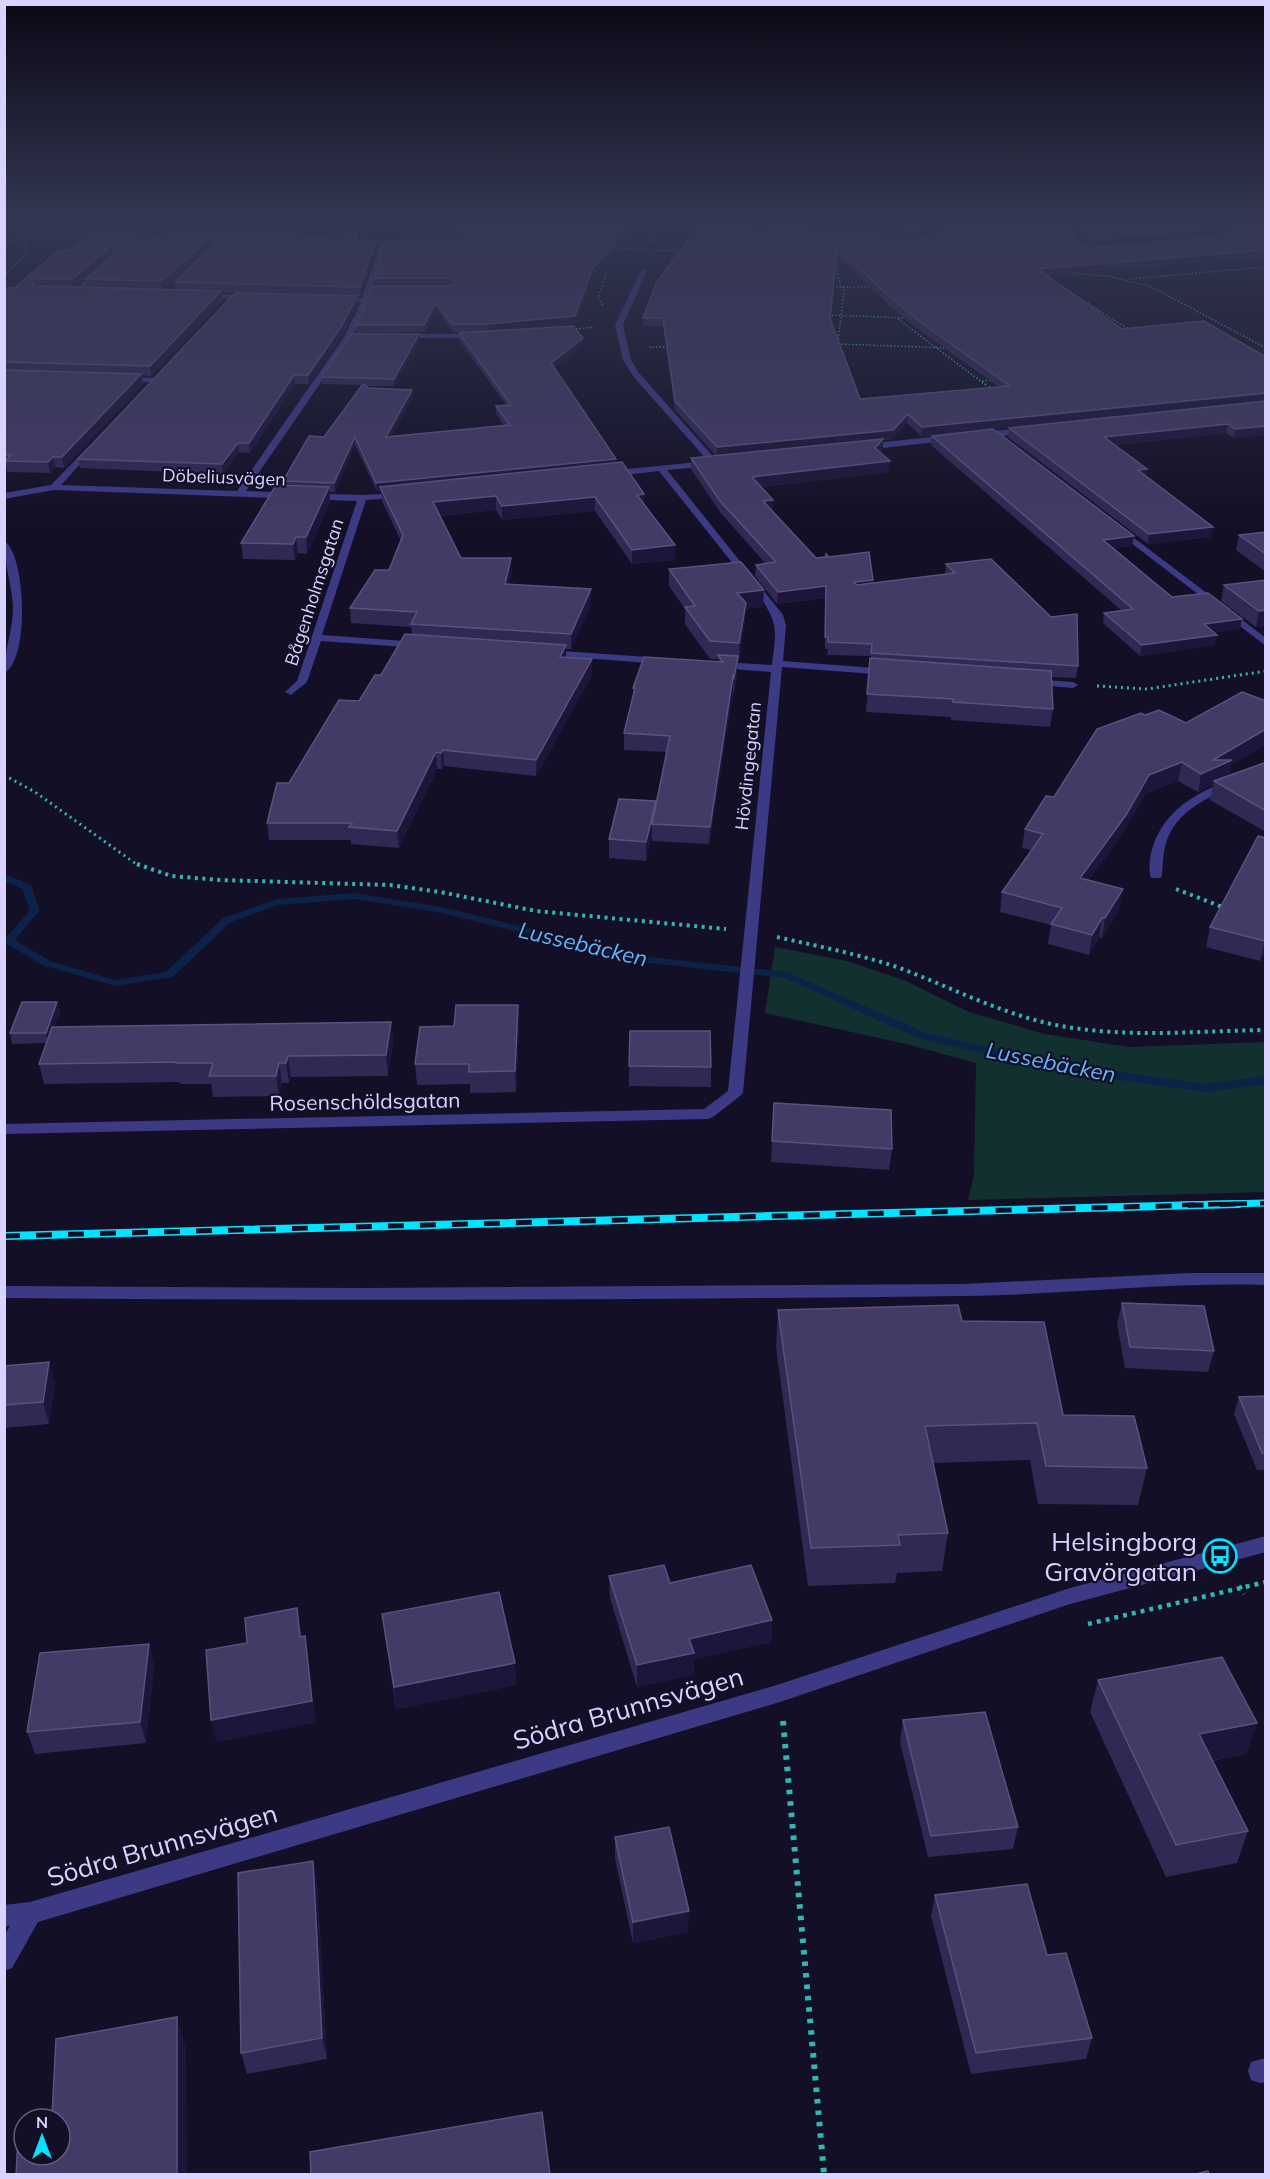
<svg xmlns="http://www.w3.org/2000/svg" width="1270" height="2179" font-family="Mulish,sans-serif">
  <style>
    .green { fill: #12302f }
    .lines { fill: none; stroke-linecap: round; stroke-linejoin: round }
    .stream { fill: #0c2248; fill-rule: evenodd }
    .path-far5 { stroke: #2fb8b0; stroke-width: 1.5; stroke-dasharray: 1.5 2; stroke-linecap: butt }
    .path-far4 { stroke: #2fb8b0; stroke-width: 2; stroke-dasharray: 1.5 3; stroke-linecap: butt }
    .path-far3 { stroke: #2fb8b0; stroke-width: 3; stroke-dasharray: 2 4; stroke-linecap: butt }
    .path-far2 { stroke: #2fb8b0; stroke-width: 4; stroke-dasharray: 3 4.5; stroke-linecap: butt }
    .path-far1 { stroke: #2fb8b0; stroke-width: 4.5; stroke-dasharray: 4 5; stroke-linecap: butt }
    .path { stroke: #2fb8b0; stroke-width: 6; stroke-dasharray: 4.5 7; stroke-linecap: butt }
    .minor { fill: #3d3a85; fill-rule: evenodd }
    .rail-far1-casing { stroke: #00e5ff; stroke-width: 7 }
    .rail-casing { stroke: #00e5ff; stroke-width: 8 }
    .rail-far1 { stroke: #130f26; stroke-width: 4.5; stroke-dasharray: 13; stroke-linecap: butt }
    .rail { stroke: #130f26; stroke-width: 5; stroke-dasharray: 16; stroke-linecap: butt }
    .wall { fill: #312854; fill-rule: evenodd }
    .shaded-wall { fill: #1d163a }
    .building { fill: #433a66; stroke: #5a527e; stroke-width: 1.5; fill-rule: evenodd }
    .labels { text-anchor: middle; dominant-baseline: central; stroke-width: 4.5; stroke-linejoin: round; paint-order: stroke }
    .far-street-label { font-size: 18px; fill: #d9d4ff; stroke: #130f26 }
    .street-label { font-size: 21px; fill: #d9d4ff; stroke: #130f26 }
    .water-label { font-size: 22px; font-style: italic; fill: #62b6ff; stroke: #130f26 }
    .near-poi-label { font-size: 26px; fill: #d9d4ff; stroke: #130f26; text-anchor: end }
    .near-street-label { font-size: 26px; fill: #d9d4ff; stroke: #130f26 }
  </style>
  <rect width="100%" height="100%" fill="#130f26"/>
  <path class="green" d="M775,947L847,961L906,981L969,1012L1045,1034L1129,1047L1265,1042V1192L968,1200L974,1175L976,1063L906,1044L765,1013Z"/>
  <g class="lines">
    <path class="stream" d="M4,874L31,885L40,910L15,940L50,961L115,980L166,972L223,918L277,899L354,893L442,907L641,956L787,972L926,1033L1063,1064L1206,1084L1266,1076V1084L1206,1092L1063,1072L918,1038L785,978L641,962L442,913L354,899L278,905L231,922L173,977L115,986L42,965L5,943V939L30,910L22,889L4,881Z"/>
    <path class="path-far5" d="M637,221L682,218
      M635,225L661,226
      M403,236L465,240
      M4,241L208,227H269L363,233
      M613,248L642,250
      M642,250L666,219
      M655,250L684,252
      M835,260L840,285L844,288L838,343
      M1071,273L1107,276L1150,286L1266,348
      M4,275L26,255V239
      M1129,279L1266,267
      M829,287H875
      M1073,294L1130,330
      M603,305L598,298L606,274
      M828,315L911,318
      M898,319L987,386
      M576,329L594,327
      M838,344L950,348
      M649,347H671
      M982,381L991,380"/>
    <path class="path-far4" d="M985,384L993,390"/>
    <path class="path-far3" d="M1097,686L1147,689L1266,671
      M4,775L35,792L139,866"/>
    <path class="path-far2" d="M137,864L171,876L220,880L390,885L440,892L536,911L726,929
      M1176,889L1225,908
      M777,937C817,946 858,954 897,967C948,986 997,1012 1051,1024C1122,1039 1195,1031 1266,1030"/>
    <path class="path-far1" d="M1239,1586L1244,1594
      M1088,1624L1266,1582"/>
    <path class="path" d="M783,1721L824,2174"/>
    <path class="minor" d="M804,218H810L811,232L822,235V237L807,235L804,231Z
      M930,218H936L940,238L920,242V240L934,237Z
      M1060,218H1066L1080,245L1091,249V251L1075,247Z
      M1212,218H1218L1228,233L1224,240L1204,243V241L1220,238L1222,233Z
      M381,243L386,244L369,300L352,337L246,491L362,495L402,493V497L399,498L366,500L322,635L419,642L424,645L419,648L321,641L307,682L291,695L285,692L297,681L357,501L54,490L4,499V493L51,485L91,444L94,445V449L61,485L237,491L344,337L361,302L334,299L338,297L362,298Z
      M100,268L105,269L78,293H74V291Z
      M644,269L647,271L623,325L631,360L639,373L718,462L710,466L667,470L783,615L786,625L783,661L887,669L892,672L887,675L782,667L743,1093L740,1096L713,1117L708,1119L4,1134V1124L704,1109L728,1091L771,672L719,668L714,665L719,662L772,665C775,636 780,626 762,600L659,471L608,477L604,474L608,471L708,461L633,376L623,360L615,325L641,271Z
      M200,294L251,295L255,297L251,299L198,297Z
      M399,334H477L481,336L477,338H396Z
      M121,377L154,378L158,380L154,382L118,381V377Z
      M1029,427L1033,430L1032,432L978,439L974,436L978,433Z
      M951,435L955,438L954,440L865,450L861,447L865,444Z
      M1117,525L1266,638V646L1114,530L1112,528Z
      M4,541C26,553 30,661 4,673C4,651 13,630 13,607C12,585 4,564 4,541Z
      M548,650L662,658L667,661L662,664L544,655L543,653Z
      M1031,679L1073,682L1078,685L1073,688L1027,684L1026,682Z
      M1266,770V777C1232,787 1187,800 1170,833C1163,846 1163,861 1162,875L1161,878H1151C1148,869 1150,855 1153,846C1169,798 1221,781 1266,770Z
      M1190,1273H1266V1285C1164,1282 1063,1295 962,1296C643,1300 323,1301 4,1298V1286L364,1288L962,1284Z
      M1266,1536V1552L1070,1604L780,1702L38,1922L12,1968L4,1971V1936L10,1926L4,1927V1905L30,1902L780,1684L1070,1588Z
      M1266,2058V2082L1260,2083L1251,2080L1248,2071L1251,2062Z"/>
    <defs>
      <path id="rail-far1" d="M1182,1205L1266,1203"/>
      <path id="rail" d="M4,1236L1239,1204"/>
    </defs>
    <use href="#rail-far1" class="rail-far1-casing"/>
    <use href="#rail" class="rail-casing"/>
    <use href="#rail-far1" class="rail-far1"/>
    <use href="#rail" class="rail"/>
  </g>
  <path class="wall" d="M446,218H644L592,276L575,324L503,330L583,338V345L554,368L616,459V463L644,494V504L675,545V560L632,564L595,511L502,520L496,510L440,516L461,558L512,572L509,584L591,604L571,649H566V657L592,659V675L536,776L444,766L442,769H437L399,848L351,844V840H269L267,823L289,783L381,675L412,634L411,627L351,623L350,608L389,570L401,541L382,501L381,491H377L355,445L335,492H329L330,502L307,554L298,553L295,560L243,559L241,543L283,485V481L324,437L362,385L322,384L321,377L420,341L394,386H365L369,388L413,397L391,436L504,425L496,414V406L506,405L459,340V333L477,332H453L437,310L425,332L356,333V325L453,285H376L375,278L464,242Z
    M810,218H930L932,228L931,235L919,238L813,230Z
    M938,218H1063L1074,241L1092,248L1224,236L1228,230L1221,218H1266V257L1047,275L1122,329L1266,357V435L1234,438L1226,433L1115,445L1147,469L1146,476L1213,527L1211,537L1148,544L1008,437L1009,428L1106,417L921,436L907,423L892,439L883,440V449L880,452L889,472L761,487L773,511L816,558L829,557L873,580L872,583L945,574L946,564L1078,666L1076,678L1051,677L1053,709L1050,727L951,720V717L866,712L871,656L827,655L828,649H825V598L777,604L755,576L756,565L766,564L720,512L691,469V458L716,456L675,410L663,326H643V318L763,235L802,224L809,231L920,239L941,232ZM837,256L890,306L922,332L999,387L860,399L831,319Z
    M1068,218H1215L1219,235L1092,247L1082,243Z
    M298,231L299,235H357V241H375L376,249L360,296L221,292L222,300L151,376L142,375L143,384L64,468L55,467L50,473L7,472L6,466H4V288H14L72,250L165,236ZM214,245L175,282L176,290H162ZM112,256L86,279L88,288L74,287Z
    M357,296V304L342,336L309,384H295L250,453L239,452L223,474L80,468L78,459Z
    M932,436L1132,546L1114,548L1172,597L1240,629L1214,632L1215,645L1140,656L1103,623L1104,613L1122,611L931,445Z
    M1266,532V572L1236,550L1239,535Z
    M669,569L763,606L745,609V620L739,661L737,660V672L734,693L733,692L709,844L652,841V833L646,861L609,858V839L655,809L667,752L624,750V733L633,698V688L718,662V659H710L685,624V609L669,586Z
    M1266,580V626L1256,627L1221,601L1224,585Z
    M1266,701V745L1231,765L1229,776L1266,763V832L1210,800L1213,785L1198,792L1178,781L1145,794L1122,834L1089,880L1119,909L1102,938L1099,937L1089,955L1048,944L1051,925L1000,912L1002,892L1031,850L1022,848L1025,829L1054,797L1145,715L1186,723Z
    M1266,838V949L1260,961L1206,947L1210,927Z
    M57,1002L60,1012L54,1027L391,1022L393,1042L388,1076L291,1077L289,1083H282L279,1096L213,1097L211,1084H180L179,1082L44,1084L39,1064L46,1043L12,1044L10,1033Z
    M518,1005L519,1025L516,1092L470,1093V1084L417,1085L415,1064L454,1026Z
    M629,1066L711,1067V1087L629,1086Z
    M774,1103L892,1149L889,1170L771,1162Z
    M1122,1303L1214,1351L1208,1372L1125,1368L1117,1324Z
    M778,1310L962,1321L1063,1415L1147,1468L1138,1505L1038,1504L1030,1460L933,1463L948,1533L942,1571L897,1573L895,1583L808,1586L776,1347Z
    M49,1362L55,1384L49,1424L4,1428V1366Z
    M1266,1396V1470H1257L1234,1414L1239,1397Z
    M609,1576L670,1583L772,1620L771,1642L694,1659L693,1675L637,1687L610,1598Z
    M382,1614L515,1663L516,1685L396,1709Z
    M149,1644L154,1666L146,1743L35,1754L27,1732Z
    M1098,1680L1257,1723L1246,1754L1213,1761L1248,1831L1237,1863L1166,1877L1090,1712Z
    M903,1720L1018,1827L1013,1849L928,1857L900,1742Z
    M615,1837L688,1932L633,1943L615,1859Z
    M317,1882L327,2059L247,2074L241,2053Z
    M935,1895L1047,1955L1092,2038L1086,2059L971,2074L931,1916Z"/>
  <path class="shaded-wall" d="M638,218H644L592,276L575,324L487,332V324L592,269Z
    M932,228L931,235L919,238V230Z
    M1220,228L1219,235L1092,247L1093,239Z
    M213,236L214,245L162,290L161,281Z
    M375,241L376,249L360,296V287Z
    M112,246L113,255L73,288L72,279Z
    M1266,250V257L1037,276L1038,269Z
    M221,291L222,300L151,376L150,366Z
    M357,296V304L342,336L309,384L308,375Z
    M436,303L437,310L425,332L424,325Z
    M419,334L420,341L394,386V379Z
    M583,338V345L551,371V363Z
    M141,374L143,384L64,468L62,457Z
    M294,375L295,384L250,453L249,443Z
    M412,390L413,397L386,445V437Z
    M1266,393V402L921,436L922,427Z
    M908,414L907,423L892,439L883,440V449L874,458L717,457V447Z
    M1228,424L1226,433L1103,446L1104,437Z
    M1266,426V435L1234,438L1235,429Z
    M355,437V445L335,492L334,483Z
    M238,443L239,452L223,474L222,464Z
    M53,457L55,467L50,473L48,462Z
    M616,459V467L380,487L381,491H377L376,483Z
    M890,461L889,472L752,488V477Z
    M1147,469L1146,479L1138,470Z
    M329,487L330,502L307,554L306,537Z
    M644,494V508L637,495Z
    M496,496V510L434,516L433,502Z
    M595,497V511L502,520V506Z
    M773,500V511L763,501Z
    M1213,527L1211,537L1148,544L1149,534Z
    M1134,536L1132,546L1102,549L1103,540Z
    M296,537L298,553L295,560L293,544Z
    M675,545V560L632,564V550Z
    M511,558L512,572L506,599L505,584Z
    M873,580L872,591L853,594L854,582Z
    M826,586L825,598L777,604L778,592Z
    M591,589V604L571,649V634Z
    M764,590L763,606L745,609V620L739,661V643L737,593Z
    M1266,610V626L1256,627L1259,611Z
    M1242,619L1240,629L1202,634L1204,624Z
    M1217,635L1215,645L1140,656L1142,645Z
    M566,645V660L560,657Z
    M738,656L737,672L734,693V678Z
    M592,659V675L536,776V760Z
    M733,676V692L709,844L710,827Z
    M1266,729V745L1231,765L1228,779L1214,781L1213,785L1198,792L1201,774L1213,760Z
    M443,750L444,766L442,769L441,753Z
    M436,752L437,769L399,848L397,831Z
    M1182,762L1178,781L1145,794L1122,834L1077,897L1080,878L1149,775Z
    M656,801L655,820L652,824V833L646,861V842Z
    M1123,889L1119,909L1102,938L1105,918Z
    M1102,918L1099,937L1089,955L1092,935Z
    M1266,940V949L1260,961L1265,941Z
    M57,1002L60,1012L48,1043L46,1033Z
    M518,1005L519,1025L516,1092L515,1071Z
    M391,1022L393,1042L388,1076L386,1055Z
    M288,1056L291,1077L289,1083L286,1063Z
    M279,1063L282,1083L279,1096L276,1076Z
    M49,1362L55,1384L49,1424L43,1402Z
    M297,1608L301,1630L304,1659L300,1637Z
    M772,1620L771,1642L694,1659L693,1675L637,1687V1665L689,1639Z
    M305,1636L308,1658L316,1723L216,1742L211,1720Z
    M149,1644L154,1666L146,1743L140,1722Z
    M515,1663L516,1685L396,1709L394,1687Z
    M1257,1723L1246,1754L1189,1765L1199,1734Z
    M313,1861L317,1882L327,2059L322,2038Z
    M689,1911L688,1932L633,1943V1922Z
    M177,2017L186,2047L187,2175H177Z"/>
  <path class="building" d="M450,218H638L592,269L575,316L487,324H452L436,303L424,325H356L372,286H452L457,282L452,278H375L386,242H469Z
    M705,218H743L763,235L764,218H802V224L809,231L920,239L943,232L940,218H1063L1074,241L1092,248L1224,236L1232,226L1226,218H1266V250L1038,269L1122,329L1204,321L1266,357V393L922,427L908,414L893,430L717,447L675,401L663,318H643L656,283ZM837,248L891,298L923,324L1010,386L860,399L830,318Z
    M812,218H930L932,228L919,230L813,223Z
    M1073,218H1215L1220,228L1093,239L1083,236Z
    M172,228L298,231L295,236L357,235L355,241H375L360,287L175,282L216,243L213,236L161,281L86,279L115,253L112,246L72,279H31L34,286L221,291L150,366L4,362V288H14L60,250H72L94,233L165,236Z
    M235,293L357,296L341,327L308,375H294L249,443H238L222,464L78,459Z
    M573,326L583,338L551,363L616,459L376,483L355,437L334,483L283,481L309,436L324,437L363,384L369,388L412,390L386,437L510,425L496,406L511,405L459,333Z
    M351,334H419L394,379L321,377Z
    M4,370L141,374L62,457H53L48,462L5,461L11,455H4Z
    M1266,401V426L1235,429L1228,424L1104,437L1147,469L1138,470L1213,527L1149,534L1009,428Z
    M993,429L1134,536L1103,540L1172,597L1208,593L1242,619L1204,624L1217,635L1142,645L1104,613L1133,609L932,436Z
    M883,439L875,448L890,461L752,477L773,500L763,501L816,558L826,557V554L829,557L869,552L873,580L854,582L857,585L955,573L946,564L991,559L1051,617L1077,614L1078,666L871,653L872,644L828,642V637H825L826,586L778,592L756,565L776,562L720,501L691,458Z
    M622,462L644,494L637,495L675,545L632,550L595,497L502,506L496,496L433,502L461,558H511L505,584L591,589L571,634L411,624L417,612L350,608L375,570H389L403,535L380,487Z
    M276,485L329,487L306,537H296L293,544L241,543Z
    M1266,532V554L1239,535Z
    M741,562L764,590L737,593L746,603L739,643L710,641L685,607L695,606L669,569Z
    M1266,580V610L1259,611L1224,585Z
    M405,634L566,645L560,657L592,659L536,760L443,750L441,753L436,752L397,831L349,827L352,823H267L277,783H289L339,700L359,701L375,675H381Z
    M718,655L738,656L734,678L733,676L710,827L652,824L670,736L624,733L635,688H633L644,657L723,662Z
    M870,658L1051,671L1053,709L953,702V699L867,694Z
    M1242,692L1266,701V729L1213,760H1232L1201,774L1182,762L1149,775L1126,815L1080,878L1123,889L1105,918H1102L1092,935L1051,924L1062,908L1002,892L1043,834L1025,829L1046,796L1054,797L1097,729L1141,713L1145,715L1159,710L1186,723Z
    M1264,763H1266V811L1214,781Z
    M619,799L656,801L646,842L609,839Z
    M1258,836L1266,838L1265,941L1210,927Z
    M22,1002H57L46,1033H10Z
    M456,1005H518L515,1071L469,1072V1064H415L420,1027L454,1026Z
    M391,1022L386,1055L288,1056L286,1063H279L276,1076H209L213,1063H176V1062L39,1064L52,1027Z
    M630,1031H710L711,1067L629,1066Z
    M774,1103L891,1110L892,1149L772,1141Z
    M1122,1303L1204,1306L1214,1351L1130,1347Z
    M958,1305L962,1321L1044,1322L1063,1415L1134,1416L1147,1468L1046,1466L1037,1423L925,1426L948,1533L898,1535L900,1545L811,1548L778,1310Z
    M49,1362L43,1402L4,1405V1366Z
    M1266,1396V1453H1262L1239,1397Z
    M664,1565L670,1583L751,1565L772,1620L689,1639L694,1653L637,1665L609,1576Z
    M499,1592L515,1663L394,1687L382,1614Z
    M297,1608L300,1637L305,1636L312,1701L211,1720L206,1650L247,1643L245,1618Z
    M149,1644L140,1722L27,1732L40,1653Z
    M1222,1657L1257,1723L1199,1734L1248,1831L1176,1845L1098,1680Z
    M985,1712L1018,1827L931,1836L903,1720Z
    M669,1827L689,1911L633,1922L615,1837Z
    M313,1861L322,2038L241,2053L238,1873Z
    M1027,1884L1047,1955L1066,1953L1092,2038L976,2053L935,1895Z
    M177,2017V2175H16L19,2121L24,2120V2155H60V2119H30L52,2115L56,2039Z
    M542,2112L550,2175H311L310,2152Z
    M1208,2171L1209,2175H1192Z"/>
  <linearGradient id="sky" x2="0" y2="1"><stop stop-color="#0a0815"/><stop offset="0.42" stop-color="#333752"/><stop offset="1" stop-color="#333752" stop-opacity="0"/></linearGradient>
  <rect width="1270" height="523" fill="url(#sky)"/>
  <defs>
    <symbol id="bus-ring" viewBox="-11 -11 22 22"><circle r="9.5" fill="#130f26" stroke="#00e5ff" stroke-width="1.5"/><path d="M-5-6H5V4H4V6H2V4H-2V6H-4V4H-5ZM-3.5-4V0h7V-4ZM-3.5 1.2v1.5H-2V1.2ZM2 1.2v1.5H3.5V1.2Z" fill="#00e5ff"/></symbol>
  </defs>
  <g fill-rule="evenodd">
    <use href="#bus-ring" x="1201" y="1537" width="38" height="38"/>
  </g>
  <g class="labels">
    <g class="far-street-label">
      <text transform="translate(224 477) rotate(2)">Döbeliusvägen</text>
      <text transform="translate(314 592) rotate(-72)">Bågenholmsgatan</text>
      <text transform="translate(748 766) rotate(-84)">Hövdingegatan</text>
    </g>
    <g class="street-label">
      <text transform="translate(365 1101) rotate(-1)">Rosenschöldsgatan</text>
    </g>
    <g class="water-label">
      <text transform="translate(583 944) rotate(13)">Lussebäcken</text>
      <text transform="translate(1051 1062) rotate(11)">Lussebäcken</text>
    </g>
    <g class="near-poi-label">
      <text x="1197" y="1541">Helsingborg<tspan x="1197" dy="30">Gravörgatan</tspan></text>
    </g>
    <g class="near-street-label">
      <text transform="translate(628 1708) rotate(-16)">Södra Brunnsvägen</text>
      <text transform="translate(162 1845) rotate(-16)">Södra Brunnsvägen</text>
    </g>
  </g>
  <rect width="1270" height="2179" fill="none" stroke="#d9d4ff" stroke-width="12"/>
  <g transform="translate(42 2137)"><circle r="28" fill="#130f26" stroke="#625e7d" stroke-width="1.5"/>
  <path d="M0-4.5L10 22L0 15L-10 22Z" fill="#00e5ff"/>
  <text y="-9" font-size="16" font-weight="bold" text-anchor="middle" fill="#d9d4ff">N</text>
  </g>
</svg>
